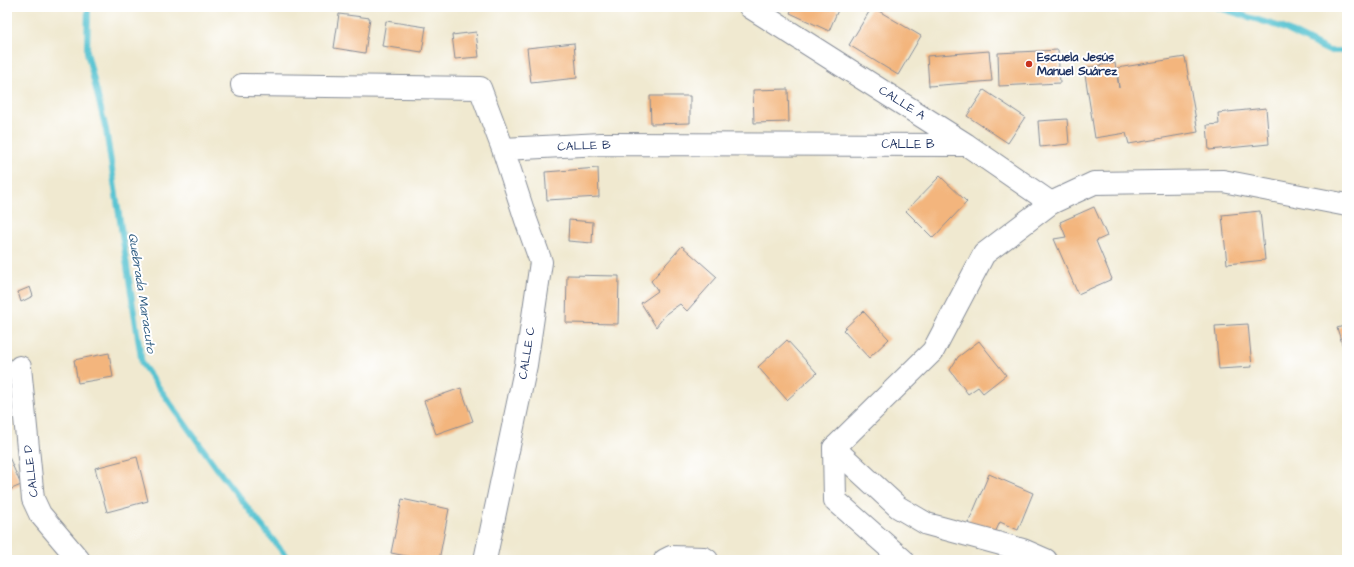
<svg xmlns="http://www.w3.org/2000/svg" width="1354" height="567" font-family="'Architects Daughter',sans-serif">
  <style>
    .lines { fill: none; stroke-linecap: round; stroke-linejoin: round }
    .stream { stroke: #57c3d1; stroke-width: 6 }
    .building { fill: #f3b57d }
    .minor-casing { stroke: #868c97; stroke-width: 24 }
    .tertiary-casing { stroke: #868c97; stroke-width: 24 }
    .minor { stroke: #fff; stroke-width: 22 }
    .tertiary { stroke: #fff; stroke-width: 22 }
    .poi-dot { fill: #c8321e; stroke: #fff; stroke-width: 1.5 }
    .labels { text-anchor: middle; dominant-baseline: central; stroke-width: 4; stroke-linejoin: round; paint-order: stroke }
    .poi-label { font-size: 12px; font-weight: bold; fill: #1b2f5e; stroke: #fff; text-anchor: start }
    .street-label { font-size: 12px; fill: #1b2f5e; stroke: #fff }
    .water-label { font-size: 13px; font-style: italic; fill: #2d5b80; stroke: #fff }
  </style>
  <rect width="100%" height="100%" fill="#fff"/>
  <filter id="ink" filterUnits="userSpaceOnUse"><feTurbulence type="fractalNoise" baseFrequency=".025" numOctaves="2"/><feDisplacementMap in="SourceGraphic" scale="8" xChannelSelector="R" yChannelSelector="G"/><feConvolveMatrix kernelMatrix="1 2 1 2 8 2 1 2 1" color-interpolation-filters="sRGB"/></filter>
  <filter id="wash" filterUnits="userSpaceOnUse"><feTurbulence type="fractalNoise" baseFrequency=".012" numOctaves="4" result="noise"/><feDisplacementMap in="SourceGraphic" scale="16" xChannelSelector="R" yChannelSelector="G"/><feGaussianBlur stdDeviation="0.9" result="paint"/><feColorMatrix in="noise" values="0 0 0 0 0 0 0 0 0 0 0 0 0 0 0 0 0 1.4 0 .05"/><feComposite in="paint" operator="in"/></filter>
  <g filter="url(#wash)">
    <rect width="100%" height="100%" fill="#f0e9d0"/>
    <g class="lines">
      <path class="stream" d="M88,7L87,52L106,130L142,364L221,474L289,560
        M1216,7L1281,27L1329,51H1347"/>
    </g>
    <g id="blocks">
      <path class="building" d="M793,7H831L838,10L829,31L790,13Z
        M872,7L921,36L898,75L849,45Z
        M339,14L370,18L365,53L334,48Z
        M386,21L426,27L422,52L382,46Z
        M476,32L479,57L455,59L452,35Z
        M574,43L577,78L531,83L527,48Z
        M1058,50L1060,83L999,86L998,53Z
        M989,51L992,81L929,86L927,56Z
        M1185,57L1198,132L1129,144L1126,133L1095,138L1084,68L1115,63L1119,88L1117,68Z
        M788,89L789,122L754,123L753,90Z
        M984,90L1025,117L1008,143L967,116Z
        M650,96H690V123L651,124Z
        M1266,108L1269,144L1209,150L1207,125L1219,124L1218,113Z
        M1067,119L1069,144L1040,147L1038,121Z
        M598,168L599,197L547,200L545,172Z
        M940,176L967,202L933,238L906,211Z
        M1094,207L1107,236L1096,241L1112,279L1078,294L1054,239L1066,237L1060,222Z
        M1260,211L1265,260L1227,264L1222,215Z
        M569,220L593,222L592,243L568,241Z
        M682,246L717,277L687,311L680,304L667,313L656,327L641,303L658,291L651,281Z
        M567,275L619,276L618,324L566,323Z
        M30,287L33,296L21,302L18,292Z
        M863,311L889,339L869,358L843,330Z
        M1248,324L1252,367L1219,369L1215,326Z
        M1347,325V359L1337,328Z
        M787,340L817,373L787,400L758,367Z
        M979,341L1006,375L983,393L978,387L968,394L950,370L958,357Z
        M109,353L113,377L78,383L74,360Z
        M461,388L473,421L436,434L424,401Z
        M9,457L21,485L7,491V458Z
        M137,457L148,501L107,512L95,468Z
        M989,474L1033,493L1018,530L1000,522L994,535L968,524Z
        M402,499L449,509L439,560H427L391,553Z"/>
    </g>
  </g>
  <g filter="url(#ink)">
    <use href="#blocks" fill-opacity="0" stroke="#868c97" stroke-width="1"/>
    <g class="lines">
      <defs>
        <path id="minor" d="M750,7L967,145L1051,203
          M242,85L480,88L503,149L602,144L967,145
          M20,367L33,499L40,514L79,560
          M834,448L898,507L927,524L1023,550L1046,560
          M485,560L526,365L541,262L526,220L503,149"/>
        <path id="tertiary" d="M665,560L671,557L704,558L707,560
          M903,560L835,500L834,448L933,351L984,254L1051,203L1094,183L1223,181L1347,205"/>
      </defs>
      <use href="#minor" class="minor-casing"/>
      <use href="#tertiary" class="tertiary-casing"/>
      <use href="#minor" class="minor"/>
      <use href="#tertiary" class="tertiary"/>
    </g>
  </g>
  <circle class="poi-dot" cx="1029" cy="64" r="4"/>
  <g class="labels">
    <g class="poi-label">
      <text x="1037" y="57">Escuela Jesús<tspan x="1037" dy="14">Manuel Suárez</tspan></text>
    </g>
    <g class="street-label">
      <text transform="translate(902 103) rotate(32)">CALLE A</text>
      <text x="908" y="144">CALLE B</text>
      <text transform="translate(584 146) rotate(-2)">CALLE B</text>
      <text transform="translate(527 353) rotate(-81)">CALLE C</text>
      <text transform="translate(31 471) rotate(-97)">CALLE D</text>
    </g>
    <g class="water-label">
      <text transform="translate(142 293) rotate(81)">Quebrada Maracuto</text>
    </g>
  </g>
  <rect width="1354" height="567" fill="none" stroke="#fff" stroke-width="24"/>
</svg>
